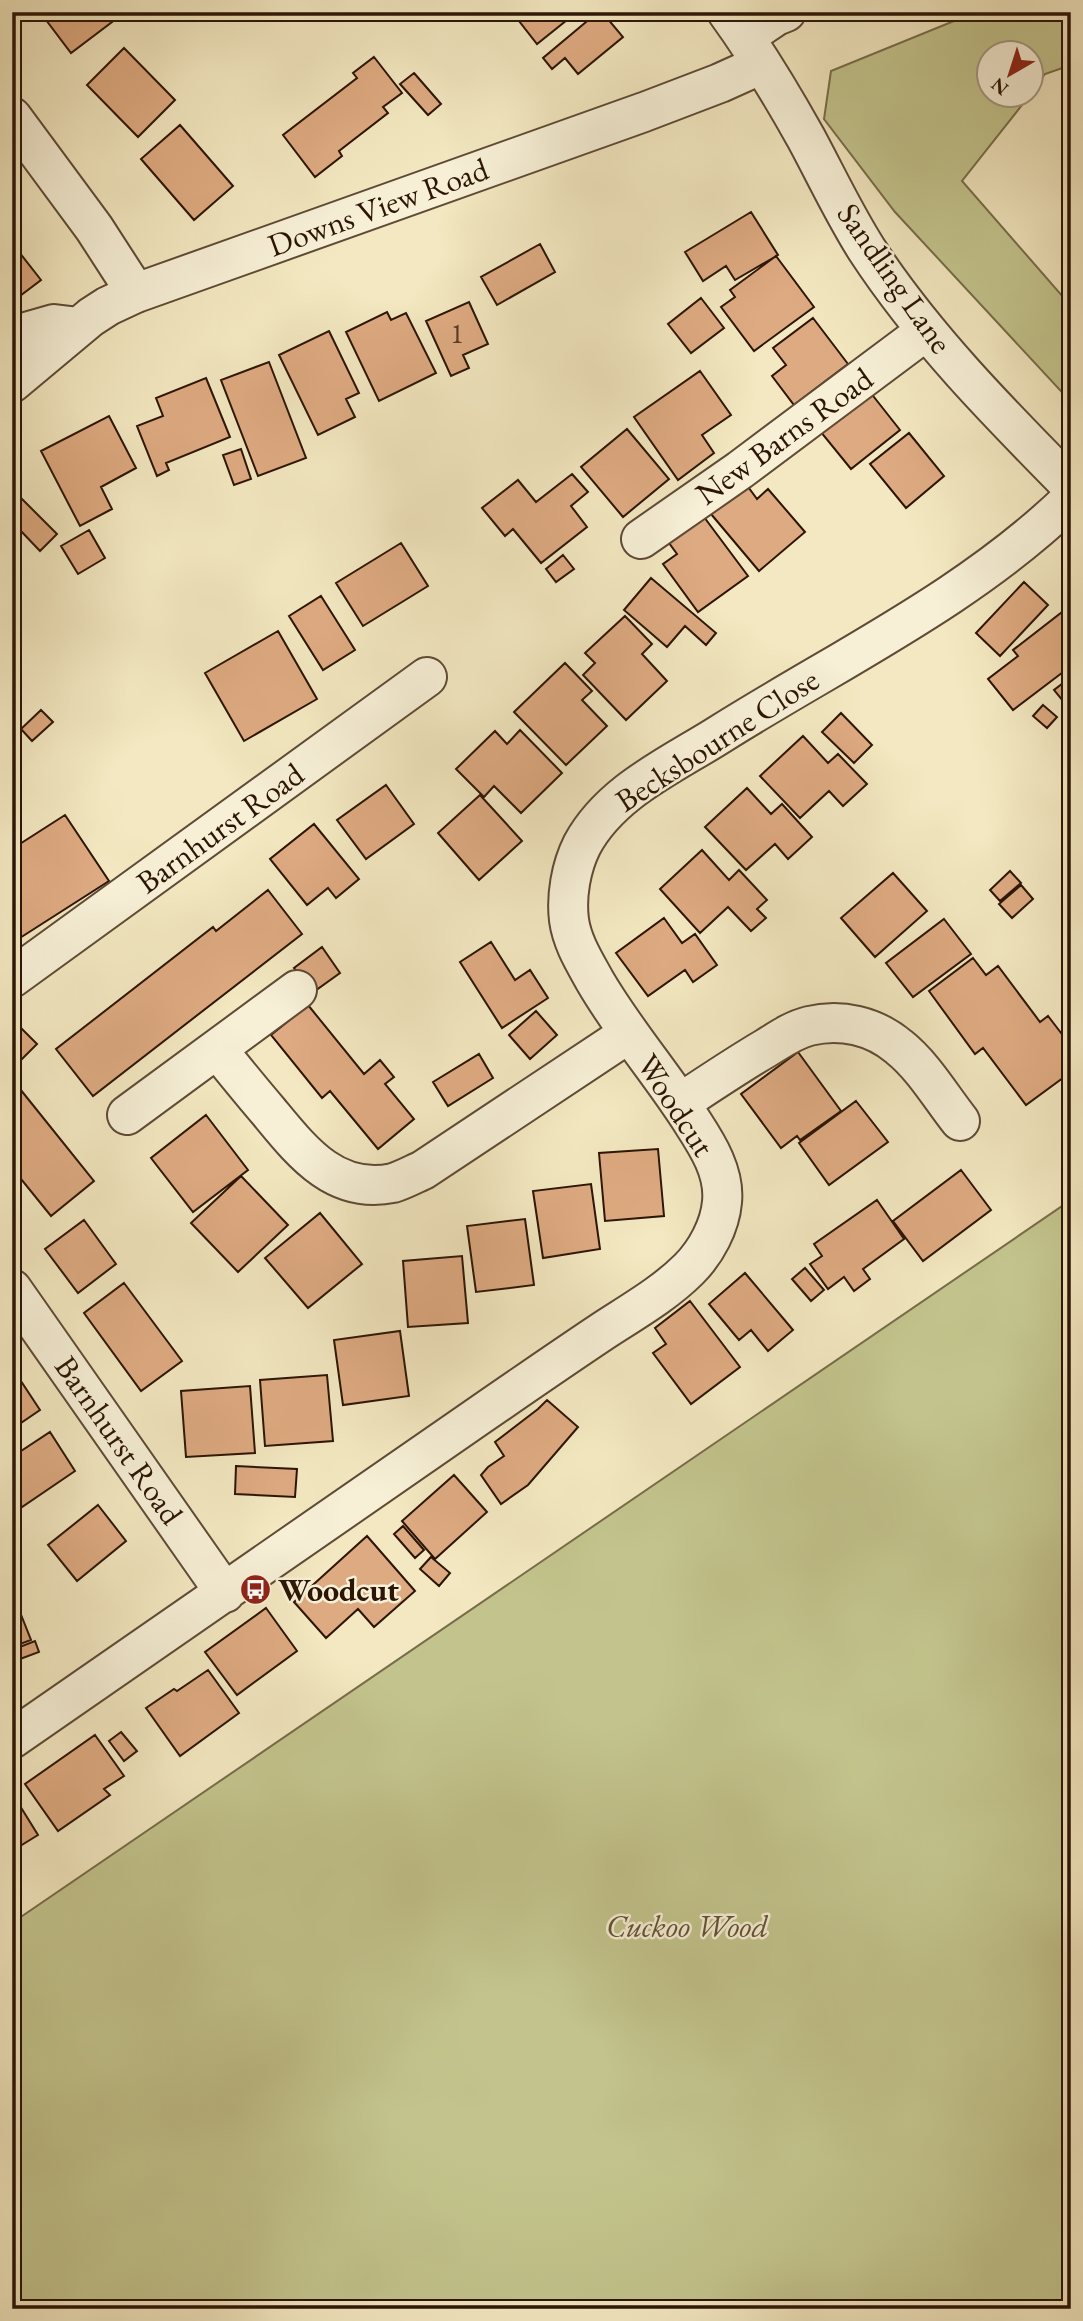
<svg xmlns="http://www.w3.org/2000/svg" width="1083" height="2321" font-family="'EB Garamond',serif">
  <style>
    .green { fill: #c3c48d; stroke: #786c4a; stroke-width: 2 }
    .building { fill: #deaa81; stroke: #2c1506; stroke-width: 2 }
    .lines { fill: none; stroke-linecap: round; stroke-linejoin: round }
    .minor-casing { stroke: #5e4a35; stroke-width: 42 }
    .minor { stroke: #f7f0d7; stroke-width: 38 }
    .labels { text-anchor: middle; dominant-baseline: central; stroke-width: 5; stroke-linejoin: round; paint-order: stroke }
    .number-label { font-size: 28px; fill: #583a25 }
    .street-label { font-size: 32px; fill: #2c1506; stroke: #f7f0d7 }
    .poi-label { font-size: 32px; font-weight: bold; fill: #2c1506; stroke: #f7f0d7; text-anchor: start }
    .park-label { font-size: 32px; font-style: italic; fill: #615235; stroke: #f7f0d7 }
  </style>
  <rect width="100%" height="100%" fill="#f3e8c1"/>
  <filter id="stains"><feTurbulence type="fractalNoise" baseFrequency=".00286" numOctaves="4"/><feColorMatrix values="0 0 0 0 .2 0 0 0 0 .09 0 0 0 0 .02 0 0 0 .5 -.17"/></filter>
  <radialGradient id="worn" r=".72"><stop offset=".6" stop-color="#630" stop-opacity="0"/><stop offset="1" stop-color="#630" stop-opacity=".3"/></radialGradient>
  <path class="green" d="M976,12H1071V65L1045,74L1031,93L1030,52H988V94L1030,95L962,181L1071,306V402L895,212L824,119L831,71Z
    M1071,1200V2309H12V1923Z"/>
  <path class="building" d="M40,12H105L112,22L71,53Z
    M116,12H131L123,20Z
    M512,12H577L537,44Z
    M598,12H602L623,37L578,74L565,58L552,69L543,58Z
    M124,48L175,100L138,137L87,85Z
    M374,57L402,93L383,107L388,113L339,151L342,156L315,177L283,135L357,78L353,73Z
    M414,73L441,104L428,115L400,84Z
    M180,125L233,186L194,220L141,159Z
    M751,212L778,255L735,280L726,266L703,281L685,252Z
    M12,243L41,280L12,302Z
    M540,244L555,272L497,305L481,277Z
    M776,256L814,307L754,351L721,307L735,297L730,290Z
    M701,298L724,328L691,353L668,324Z
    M469,302L488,344L463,355L469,368L451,376L426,321Z
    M387,312L391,320L406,313L436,373L379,401L346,332Z
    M813,318L848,364L794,405L772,376L786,365L773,348Z
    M329,331L359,393L346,399L355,417L318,435L279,355Z
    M269,362L306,458L258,476L221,380Z
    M700,371L731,415L702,435L714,453L678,480L634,417Z
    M206,378L230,437L166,463L169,470L157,476L137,426L163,416L156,398Z
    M870,392L900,430L851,469L820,431Z
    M109,416L136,468L101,487L112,509L80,526L41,451Z
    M627,429L669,479L623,517L581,467Z
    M909,433L944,476L906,508L870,464Z
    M241,449L251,479L234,485L223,455Z
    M572,474L588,492L571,506L587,527L541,563L513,529L505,536L482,508L518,480L536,502Z
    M746,484L757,499L768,489L805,532L759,571L711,514Z
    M12,489L57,534L40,551L19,529L12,536Z
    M704,517L748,576L698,612L663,564L677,554L669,543Z
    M89,530L105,558L78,574L61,546Z
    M401,543L428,586L363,626L336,583Z
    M563,555L574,569L556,582L546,569Z
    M651,578L716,633L706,645L685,626L667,647L624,610Z
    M1024,582L1048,605L1000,656L976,633Z
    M321,596L355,650L323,670L289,616Z
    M1066,609L1071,615V666L1013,710L988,679L1018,656L1013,650Z
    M625,616L652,644L642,654L667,681L626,720L583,675L595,663L585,653Z
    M278,631L317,699L244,741L205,673Z
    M565,663L592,691L582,700L607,726L566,765L514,712Z
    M1071,677V711L1054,690Z
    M1043,705L1057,717L1047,728L1033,716Z
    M41,710L53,722L32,741L21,729Z
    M841,713L872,745L854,763L822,732Z
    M520,730L562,773L521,813L494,786L484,797L456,769L495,731L507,744Z
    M803,736L828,763L838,754L867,784L843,806L829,791L800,818L760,776Z
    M386,785L414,824L366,859L337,820Z
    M747,788L771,814L782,804L812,837L788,859L775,844L746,870L705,827Z
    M480,795L522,841L479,880L438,833Z
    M65,815L109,881L12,943V849Z
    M314,824L359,879L336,898L328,888L307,905L270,859Z
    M702,850L729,880L739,870L767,900L757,909L766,918L751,931L728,907L700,933L660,889Z
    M1010,871L1021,883L1000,901L990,890Z
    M893,873L927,911L875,957L841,918Z
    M1021,885L1033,899L1012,918L999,904Z
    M268,890L302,934L93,1096L56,1049L213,927L216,931Z
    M664,918L682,943L695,934L717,965L693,982L685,970L648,996L616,953Z
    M944,919L971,954L913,997L886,963Z
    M491,942L515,980L530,970L548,998L502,1028L460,962Z
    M322,947L340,973L312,993L294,968Z
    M973,958L986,975L998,966L1040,1022L1048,1016L1071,1046V1072L1026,1105L983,1048L975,1054L929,991Z
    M308,1005L364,1074L380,1060L394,1077L385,1084L414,1119L378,1149L330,1091L322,1098L271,1035Z
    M536,1011L557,1035L530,1059L509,1035Z
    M12,1019L37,1044L14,1067L12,1065Z
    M798,1052L841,1111L800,1140L797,1136L781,1148L741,1094Z
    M479,1054L493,1078L448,1106L433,1082Z
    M12,1079L94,1181L51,1216L12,1168Z
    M856,1101L888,1142L829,1185L799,1143Z
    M206,1115L248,1170L193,1212L151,1158Z
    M658,1149L664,1216L605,1221L599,1153Z
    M961,1170L991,1210L923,1261L893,1221Z
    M241,1176L288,1225L238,1272L191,1223Z
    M591,1184L600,1249L543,1258L533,1191Z
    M877,1200L904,1239L863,1269L870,1279L854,1291L844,1277L828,1289L810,1264L822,1256L814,1244Z
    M320,1213L362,1264L308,1308L265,1258Z
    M525,1219L534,1285L476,1292L467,1226Z
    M84,1220L116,1264L78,1293L45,1249Z
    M462,1256L468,1323L408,1327L403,1261Z
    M805,1268L824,1290L811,1301L792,1279Z
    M745,1273L793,1330L768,1351L751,1330L739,1340L709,1304Z
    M124,1283L182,1361L141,1391L84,1313Z
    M690,1301L740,1367L691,1404L653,1353L666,1344L655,1328Z
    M400,1331L409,1396L343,1405L334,1340Z
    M15,1372L40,1410L12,1429V1373Z
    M327,1375L333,1441L265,1446L260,1380Z
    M250,1386L255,1453L186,1457L181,1391Z
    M547,1400L578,1427L528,1485L501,1504L481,1475L488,1467L504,1456L495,1442L538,1409Z
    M50,1432L75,1471L22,1507L12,1491V1457Z
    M236,1466L297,1469L295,1497L235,1494Z
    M454,1475L487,1512L435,1559L402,1521Z
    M98,1505L126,1541L77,1581L48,1545Z
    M403,1526L424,1550L415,1558L394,1534Z
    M367,1536L415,1591L374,1627L358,1609L326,1638L294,1602Z
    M431,1557L450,1573L439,1586L420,1569Z
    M12,1592L31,1640L12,1647Z
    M266,1608L297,1651L237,1695L205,1652Z
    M35,1641L39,1652L12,1662V1650Z
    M208,1670L239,1713L180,1756L146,1708L174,1689L177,1691Z
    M121,1732L137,1751L124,1761L109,1741Z
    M95,1735L124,1776L104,1789L110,1795L58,1831L25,1784Z
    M12,1793L38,1835L12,1851Z"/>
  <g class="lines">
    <defs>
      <path id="minor" d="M727,12C756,52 782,95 806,138C826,175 844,214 867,250C924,337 998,412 1071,486
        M745,37L776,16L786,12
        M12,117L94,228L136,293
        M12,336L54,324L79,327
        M12,383L91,317L108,306L136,293L644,112L720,83L762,64
        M641,539L740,470L926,331
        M12,978L427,677
        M217,1049C234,1070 251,1091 269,1112C302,1152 335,1195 393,1183C403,1180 414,1174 423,1170L628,1034
        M680,1103C709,1084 737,1065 766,1048C779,1040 793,1030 809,1026C841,1018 874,1026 899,1047C923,1066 941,1097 960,1121
        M127,1115L297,990
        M12,1289L225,1593
        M12,1739C167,1632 322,1524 477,1417C519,1388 561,1359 603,1331C632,1312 664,1294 689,1269C706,1252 720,1226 722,1202C725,1173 708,1146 693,1123C662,1074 624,1031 595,981C584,961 572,942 569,920C566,896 571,867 582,845C611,791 672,765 722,733C840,659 970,597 1071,499"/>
    </defs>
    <use href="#minor" class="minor-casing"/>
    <use href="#minor" class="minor"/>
  </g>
  <defs>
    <symbol id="bus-disc" viewBox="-11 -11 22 22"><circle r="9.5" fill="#8f2418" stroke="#f7f0d7"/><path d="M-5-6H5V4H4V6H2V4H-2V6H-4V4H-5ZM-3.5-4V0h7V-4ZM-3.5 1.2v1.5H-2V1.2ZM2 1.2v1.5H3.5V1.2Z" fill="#fff"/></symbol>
  </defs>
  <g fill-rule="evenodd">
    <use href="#bus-disc" x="238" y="1572" width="35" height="35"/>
  </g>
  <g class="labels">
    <g class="number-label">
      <text x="457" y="333">1</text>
    </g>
    <g class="street-label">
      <text transform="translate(378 207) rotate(-20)">Downs View Road</text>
      <text transform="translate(895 278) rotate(55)">Sandling Lane</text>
      <text transform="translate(784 436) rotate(-36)">New Barns Road</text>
      <text transform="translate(717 740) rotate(-33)">Becksbourne Close</text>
      <text transform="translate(220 828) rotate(-36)">Barnhurst Road</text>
      <text transform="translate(676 1105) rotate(57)">Woodcut</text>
      <text transform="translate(119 1440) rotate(55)">Barnhurst Road</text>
    </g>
    <g class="poi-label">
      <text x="278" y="1590">Woodcut</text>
    </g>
    <g class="park-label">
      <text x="687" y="1926">Cuckoo Wood</text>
    </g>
  </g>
  <rect width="1083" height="2321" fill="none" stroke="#f3e8c1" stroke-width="42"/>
  <rect x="14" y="14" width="1055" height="2293" fill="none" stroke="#2c1506" stroke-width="3.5"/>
  <rect x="21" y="21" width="1041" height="2279" fill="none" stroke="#2c1506" stroke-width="2"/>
  <g transform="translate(1010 74) rotate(219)"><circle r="33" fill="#f7f0d7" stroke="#a69883" stroke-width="2"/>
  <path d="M0-5L12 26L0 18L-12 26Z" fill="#8f2418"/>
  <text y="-10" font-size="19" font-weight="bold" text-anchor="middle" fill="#2c1506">N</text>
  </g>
  <rect width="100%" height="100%" filter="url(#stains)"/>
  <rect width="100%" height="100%" fill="url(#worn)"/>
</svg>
